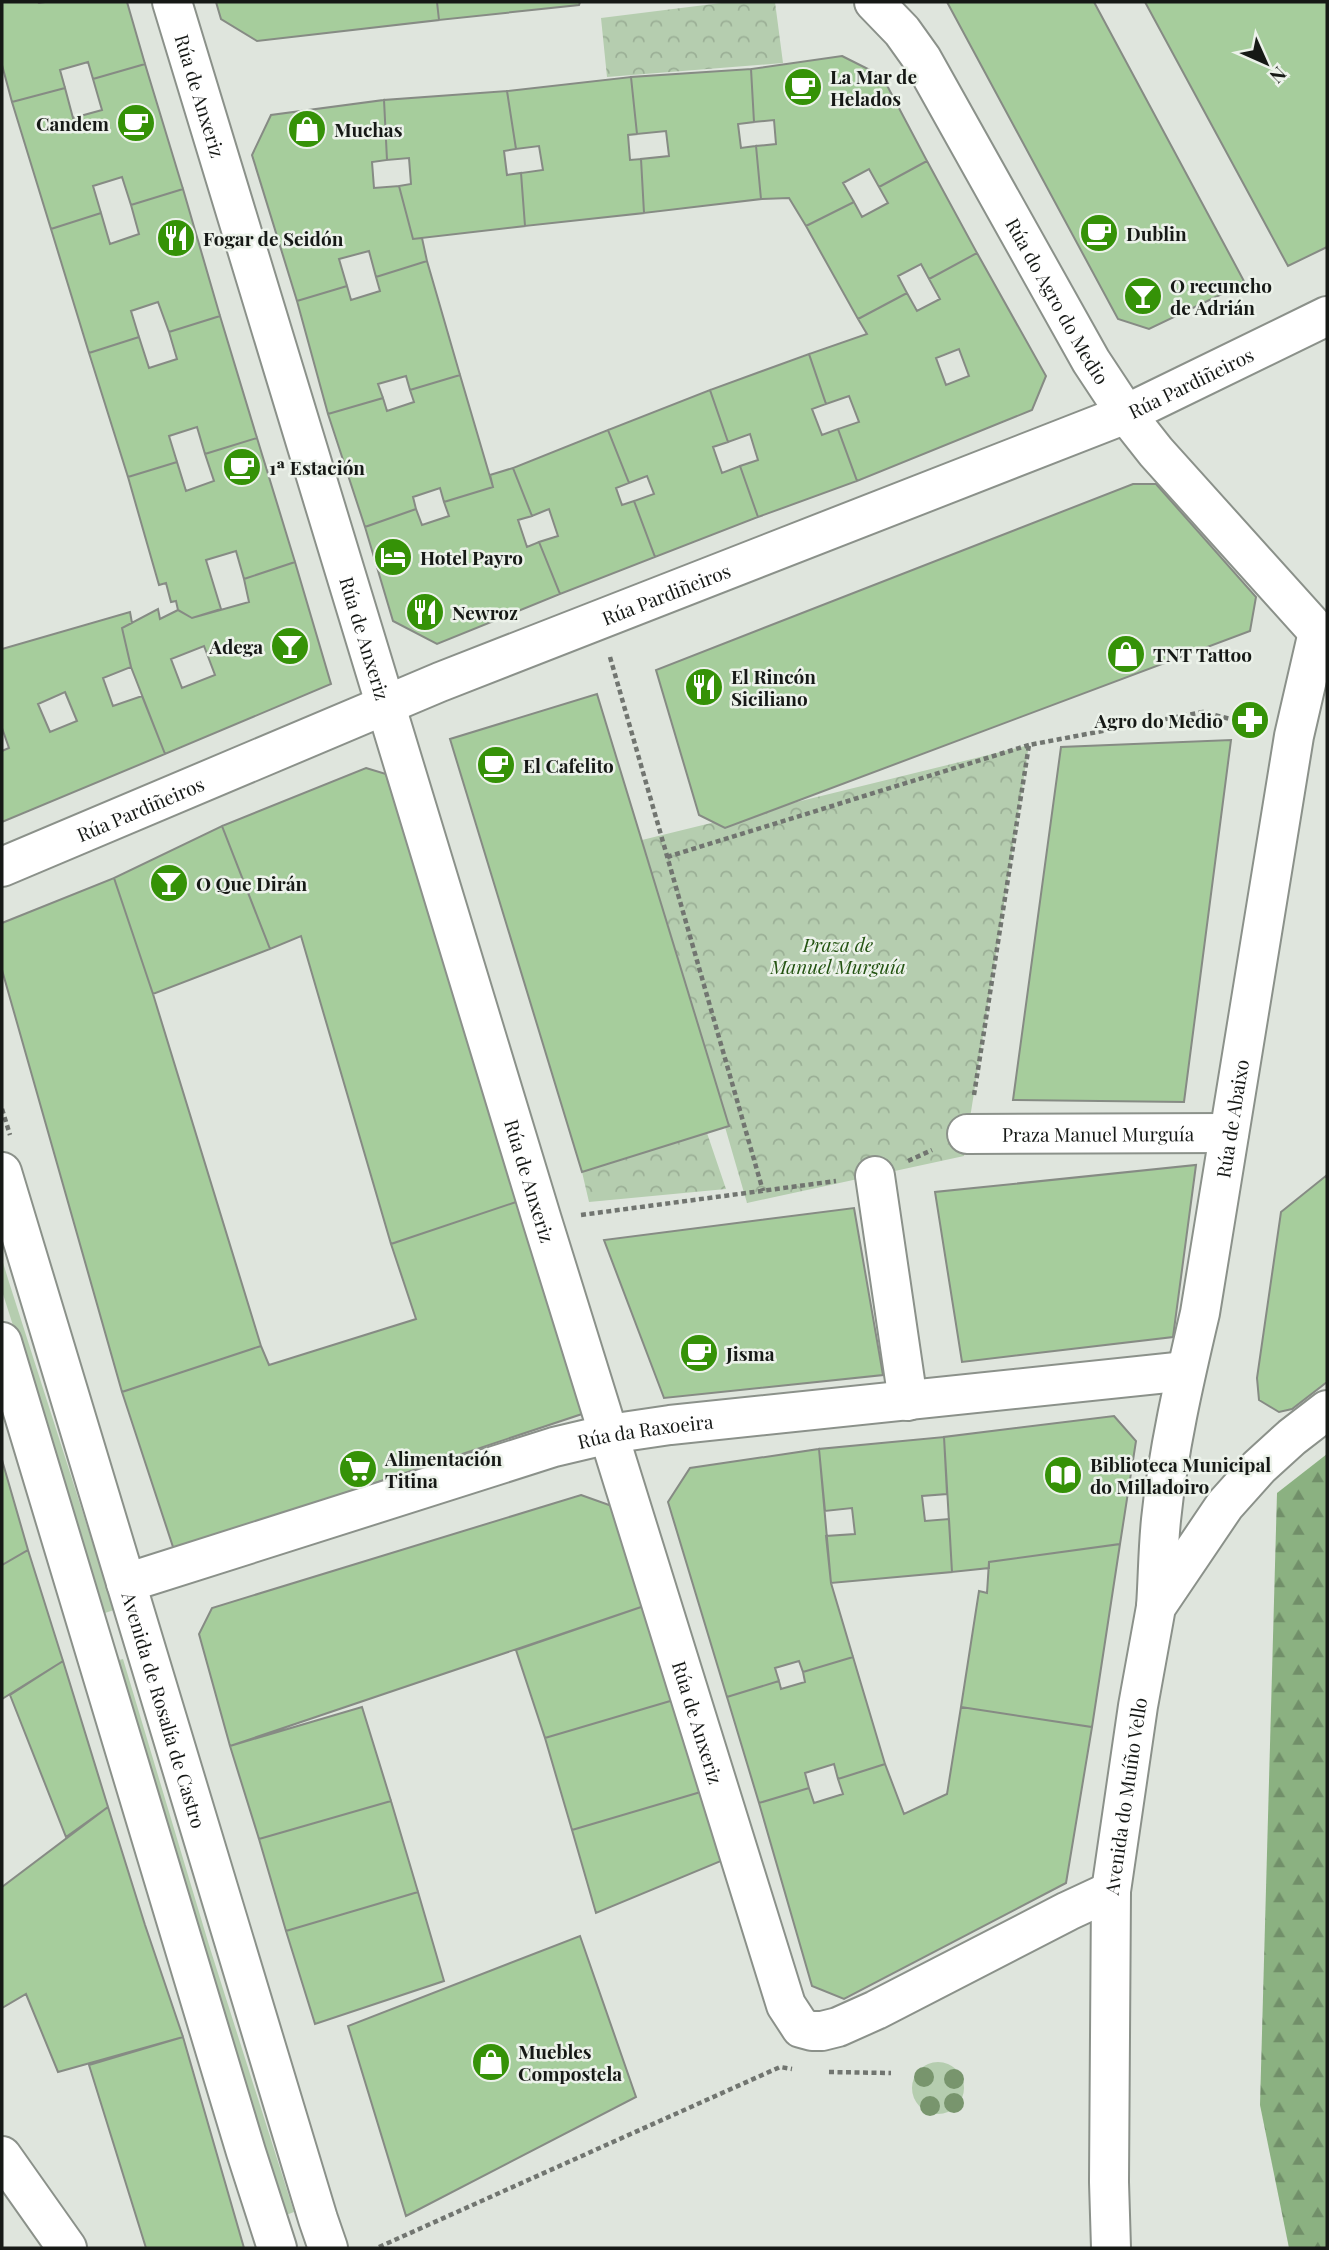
<svg xmlns="http://www.w3.org/2000/svg" width="1329" height="2250" font-family="'Playfair Display',serif">
  <style>
    .green { fill: #b5cdaf }
    .forest { fill: url(#forest-firs) }
    .park { fill: url(#park-crowns) }
    .building { fill: #a6cd9c; stroke: #868b84; stroke-width: 2; fill-rule: evenodd }
    .lines { fill: none; stroke-linecap: round; stroke-linejoin: round }
    .minor-casing { stroke: #8b918a; stroke-width: 42 }
    .highway-casing { stroke: #8b918a; stroke-width: 42 }
    .path { stroke: #717570; stroke-width: 4.5; stroke-dasharray: 5 3.5; stroke-linecap: butt }
    .minor { stroke: #fff; stroke-width: 38 }
    .highway { stroke: #fff; stroke-width: 38 }
    .tree { fill: #78956d }
    .labels { text-anchor: middle; dominant-baseline: central; stroke-width: 5; stroke-linejoin: round; paint-order: stroke }
    .poi-label { font-size: 19px; font-weight: bold; fill: #161916; stroke: #ecf2ea; text-anchor: start }
    .street-label { font-size: 19px; fill: #161916; stroke: #ecf2ea }
    .park-label { font-size: 19px; font-style: italic; fill: #235311; stroke: #ecf2ea }
  </style>
  <defs>
    <pattern id="forest-firs" width="22" height="20" patternUnits="userSpaceOnUse" patternTransform="scale(1.75)"><rect width="22" height="20" fill="#8bb181"/><path d="M5 1l3.5 6h-7zM16 11l3.5 6h-7z" fill="#718f69"/></pattern>
    <pattern id="park-crowns" width="20" height="18" patternUnits="userSpaceOnUse" patternTransform="scale(1.75)"><rect width="20" height="18" fill="#b5cdaf"/><path d="M2 6a3 3 0 1 1 6 0M12 15a3 3 0 1 1 6 0" fill="none" stroke="#9baf96"/></pattern>
  </defs>
  <rect width="100%" height="100%" fill="#dfe5dd"/>
  <path class="green" d="M2,1259L8,1279L114,1610L105,1613L2,1291Z
    M123,1659L209,1945L294,2212L286,2215L115,1661Z
    M912 2088a26 26 0 1 1 52 0a26 26 0 1 1-52 0Z"/>
  <path class="forest" d="M1327,1454V2248H1289L1260,2105L1277,1493Z"/>
  <path class="park" d="M729,2H775L783,63L607,77L601,18Z
    M1029,745L964,1156L747,1203L642,840Z
    M707,1133L726,1189L589,1202L582,1172Z"/>
  <path class="building" d="M2,2H38L39,3L45,2H127L145,64L93,79L88,62L60,70L65,88L12,102L2,65Z
    M216,2H437L439,20L257,41L221,19Z
    M437,2H580L579,5L439,20Z
    M947,2H1094L1245,283L1149,329L1118,319Z
    M1145,2H1327V247L1288,266Z
    M842,56L882,76L927,161L879,187L869,169L843,183L854,202L806,226L789,198L761,199L756,146L776,144L774,120L754,122L751,69Z
    M145,64L183,189L131,205L122,177L93,186L101,213L51,229L12,102L65,88L73,118L102,110L93,79Z
    M751,69L754,122L738,124L741,148L756,146L761,199L644,213L641,159L669,156L666,131L637,134L631,77Z
    M631,77L637,134L628,135L630,160L641,159L644,213L525,226L521,173L543,170L539,146L516,149L507,91Z
    M507,91L516,149L504,151L507,175L521,173L525,226L413,239L399,186L411,184L409,158L387,160L384,100Z
    M384,100L387,160L372,162L374,188L399,186L413,239L422,238L427,261L376,277L369,251L339,259L347,286L297,301L252,155L271,115Z
    M927,161L977,253L929,279L921,264L898,276L907,293L858,319L806,226L854,202L862,217L888,203L879,187Z
    M183,189L220,316L169,332L158,302L131,311L139,337L89,353L51,229L101,213L110,244L139,234L131,205Z
    M977,253L1046,376L1032,410L857,481L838,429L859,422L849,396L826,404L809,354L867,334L858,319L907,293L917,311L940,299L929,279ZM959,349L969,376L946,385L936,358Z
    M427,261L460,375L410,390L406,376L378,384L383,398L328,414L297,301L347,286L351,300L380,291L376,277Z
    M220,316L257,438L205,454L197,427L169,436L177,462L128,477L89,353L139,337L149,368L177,359L169,332Z
    M809,354L826,404L812,409L822,435L838,429L857,481L758,517L740,466L758,460L750,434L728,442L710,390Z
    M460,375L493,487L444,502L440,488L413,497L416,509L365,527L328,414L383,398L387,411L414,402L410,390Z
    M710,390L728,442L713,447L722,473L740,466L758,517L655,557L634,501L654,494L647,476L629,483L608,430Z
    M608,430L629,483L616,488L622,505L634,501L655,557L560,594L539,542L558,536L549,509L532,516L513,468Z
    M257,438L295,562L244,579L236,551L206,560L221,609L192,618L178,610L176,601L171,602L166,583L159,585L128,477L177,462L186,491L214,481L205,454Z
    M513,468L532,516L518,520L527,547L539,542L560,594L437,644L393,621L365,527L416,509L422,525L449,516L444,502L493,487L490,475Z
    M1133,484H1156L1256,597L1250,631L725,828L699,815L656,670Z
    M295,562L331,684L165,754L131,667L122,628L158,609L160,619L178,610L192,618L249,602L244,579ZM204,646L215,675L182,688L171,659Z
    M130,612L132,623L122,628L131,667L103,678L113,706L142,696L165,754L2,822V751L9,748L2,728V649ZM65,692L77,721L50,732L38,704Z
    M597,694L729,1126L582,1172L450,739Z
    M1231,740L1184,1102L1013,1100L1061,747Z
    M366,768L386,774L519,1201L391,1244L301,936L270,949L222,826Z
    M222,826L270,949L153,994L114,878Z
    M114,878L153,994L261,1346L122,1392L2,970V923Z
    M1196,1165L1173,1337L962,1362L935,1192Z
    M1327,1175V1382L1292,1409L1279,1412L1259,1400L1257,1378L1281,1212Z
    M519,1201L588,1412L174,1550L122,1392L261,1346L269,1365L416,1319L391,1244Z
    M854,1208L883,1375L664,1398L604,1240Z
    M1114,1416L1136,1441L1120,1544L989,1562V1568L952,1572L944,1437Z
    M944,1437L947,1494L922,1496L925,1521L949,1519L952,1572L831,1583L826,1536L855,1534L852,1508L825,1511L819,1449Z
    M819,1449L831,1583L853,1657L803,1672L799,1661L775,1668L779,1681L727,1697L668,1502L690,1468Z
    M2,1460L28,1550L2,1565Z
    M581,1495L612,1506L647,1605L230,1746L199,1634L212,1608Z
    M1120,1544L1092,1727L961,1707L979,1591L987,1593L989,1562Z
    M28,1550L63,1661L2,1699V1565Z
    M647,1605L677,1699L545,1738L516,1650Z
    M853,1657L885,1764L838,1779L834,1764L805,1773L809,1788L759,1803L727,1697L779,1681L781,1689L805,1682L803,1672Z
    M63,1661L108,1807L66,1837L10,1695Z
    M677,1699L704,1791L572,1830L545,1738Z
    M362,1707L391,1801L259,1839L230,1746Z
    M961,1707L1092,1727L1066,1883L844,1999L812,1986L759,1803L809,1788L814,1803L843,1794L838,1779L885,1764L904,1814L947,1794Z
    M704,1791L721,1861L596,1913L572,1830Z
    M391,1801L418,1892L286,1931L259,1839Z
    M108,1807L145,1925L183,2037L58,2072L26,1994L2,2008V1887Z
    M418,1892L444,1981L315,2024L286,1931Z
    M580,1936L636,2097L406,2216L348,2026Z
    M183,2037L244,2248H146L89,2065Z"/>
  <g class="lines">
    <defs>
      <g id="minor">
        <path id="s1" d="M172,2L542,1220L786,2005L801,2028L812,2031H822L838,2027L876,2010L1068,1911L1111,1891"/>
        <path id="s2" d="M874,2L902,31L922,59L1091,361L1126,414L1156,452L1327,642"/>
        <path id="s3" d="M2,867L440,682L1126,414L1327,316"/>
        <path id="s4" d="M967,1134L1229,1133"/>
        <path d="M875,1176L908,1401"/>
        <path id="s5" d="M126,1583L554,1447L609,1434L670,1425L1186,1371"/>
        <path id="s6" d="M1156,1607C1158,1578 1158,1549 1161,1520C1168,1451 1184,1381 1200,1313L1294,736L1318,632"/>
        <path d="M2,2156L67,2248"/>
        <path id="s7" d="M1111,2248L1109,2182L1111,1891L1138,1706L1156,1607L1225,1505L1259,1467L1292,1437L1327,1410"/>
      </g>
      <g id="highway">
        <path id="s8" d="M2,1172L318,2219L328,2248"/>
        <path d="M2,1342L246,2152L277,2248"/>
      </g>
    </defs>
    <use href="#minor" class="minor-casing"/>
    <use href="#highway" class="highway-casing"/>
    <path class="path" d="M610,657L763,1191
      M667,857L1029,745
      M974,1095L1029,745L1203,712L1257,726
      M2,1109L10,1135
      M908,1161L932,1150
      M581,1215L836,1181
      M829,2072L891,2073
      M379,2247L780,2067L792,2069"/>
    <use href="#minor" class="minor"/>
    <use href="#highway" class="highway"/>
  </g>
  <g class="tree">
    <circle cx="924" cy="2077" r="10"/>
    <circle cx="954" cy="2079" r="10"/>
    <circle cx="954" cy="2103" r="10"/>
    <circle cx="930" cy="2106" r="10"/>
  </g>
  <defs>
    <symbol id="cafe-disc" viewBox="-11 -11 22 22"><circle r="9.5" fill="#359207" stroke="#ecf2ea"/><path d="M-5.5-4.5H6V0H3Q3 3.5 0 3.5H-2.5Q-5.5 3.5-5.5 0ZM3-3.2v2h1.7v-2ZM-6 4.5H4V6H-6Z" fill="#fff"/></symbol>
    <symbol id="shop-disc" viewBox="-11 -11 22 22"><circle r="9.5" fill="#359207" stroke="#ecf2ea"/><path d="M-5-2.5h2.3a2.7 3.5 0 0 1 5.4 0H5L5.5 6h-11ZM-1.5-2.5h3a1.5 2.3 0 0 0-3 0Z" fill="#fff"/></symbol>
    <symbol id="restaurant-disc" viewBox="-11 -11 22 22"><circle r="9.5" fill="#359207" stroke="#ecf2ea"/><path d="M-5-6h1v4h1v-4h1v4h1v-4h1v5L-1.5 .5V6h-2V.5L-5-1ZM5-6V6H3V1.5H1.5Q1.5-4 5-6Z" fill="#fff"/></symbol>
    <symbol id="bar-disc" viewBox="-11 -11 22 22"><circle r="9.5" fill="#359207" stroke="#ecf2ea"/><path d="M-6-5H6L.8 .8V4.5H3.5V6h-7V4.5H-.8V.8Z" fill="#fff"/></symbol>
    <symbol id="hotel-disc" viewBox="-11 -11 22 22"><circle r="9.5" fill="#359207" stroke="#ecf2ea"/><path d="M-6-4.5h1.5V1H6V5H4.5V3h-9V5H-6ZM-4 0a1.8 1.8 0 1 1 3.6 0ZM.5 0V-2.5h3Q6-2.5 6 0Z" fill="#fff"/></symbol>
    <symbol id="pharmacy-disc" viewBox="-11 -11 22 22"><circle r="9.5" fill="#359207" stroke="#ecf2ea"/><path d="M-2-6h4v4h4v4h-4v4h-4v-4h-4v-4h4Z" fill="#fff"/></symbol>
    <symbol id="supermarket-disc" viewBox="-11 -11 22 22"><circle r="9.5" fill="#359207" stroke="#ecf2ea"/><path d="M-6-5.5h2.5l.6 2H6L4.5 2H-2.5L-4.4-4H-6ZM-1.5 3.2a1.3 1.3 0 1 0 .1 0ZM3 3.2a1.3 1.3 0 1 0 .1 0Z" fill="#fff"/></symbol>
    <symbol id="library-disc" viewBox="-11 -11 22 22"><circle r="9.5" fill="#359207" stroke="#ecf2ea"/><path d="M-6-4Q-3-5.5-.7-3.5V5Q-3 3-6 4ZM6-4Q3-5.5 .7-3.5V5Q3 3 6 4Z" fill="#fff"/></symbol>
  </defs>
  <g fill-rule="evenodd">
    <use href="#cafe-disc" x="781" y="65" width="44" height="44"/>
    <use href="#cafe-disc" x="114" y="101" width="44" height="44"/>
    <use href="#shop-disc" x="285" y="107" width="44" height="44"/>
    <use href="#cafe-disc" x="1077" y="211" width="44" height="44"/>
    <use href="#restaurant-disc" x="154" y="216" width="44" height="44"/>
    <use href="#bar-disc" x="1121" y="274" width="44" height="44"/>
    <use href="#cafe-disc" x="220" y="445" width="44" height="44"/>
    <use href="#hotel-disc" x="371" y="535" width="44" height="44"/>
    <use href="#restaurant-disc" x="403" y="590" width="44" height="44"/>
    <use href="#bar-disc" x="268" y="624" width="44" height="44"/>
    <use href="#shop-disc" x="1104" y="632" width="44" height="44"/>
    <use href="#restaurant-disc" x="682" y="665" width="44" height="44"/>
    <use href="#pharmacy-disc" x="1228" y="698" width="44" height="44"/>
    <use href="#cafe-disc" x="474" y="743" width="44" height="44"/>
    <use href="#bar-disc" x="147" y="861" width="44" height="44"/>
    <use href="#cafe-disc" x="677" y="1331" width="44" height="44"/>
    <use href="#supermarket-disc" x="336" y="1447" width="44" height="44"/>
    <use href="#library-disc" x="1041" y="1453" width="44" height="44"/>
    <use href="#shop-disc" x="469" y="2040" width="44" height="44"/>
  </g>
  <g class="labels">
    <g class="poi-label">
      <text x="830" y="76">La Mar de<tspan x="830" dy="22">Helados</tspan></text>
      <text x="109" y="123" text-anchor="end">Candem</text>
      <text x="334" y="129">Muchas</text>
      <text x="1126" y="233">Dublin</text>
      <text x="203" y="238">Fogar de Seidón</text>
      <text x="1170" y="285">O recuncho<tspan x="1170" dy="22">de Adrián</tspan></text>
      <text x="269" y="467">1ª Estación</text>
      <text x="420" y="557">Hotel Payro</text>
      <text x="452" y="612">Newroz</text>
      <text x="263" y="646" text-anchor="end">Adega</text>
      <text x="1153" y="654">TNT Tattoo</text>
      <text x="731" y="676">El Rincón<tspan x="731" dy="22">Siciliano</tspan></text>
      <text x="1223" y="720" text-anchor="end">Agro do Medio</text>
      <text x="523" y="765">El Cafelito</text>
      <text x="196" y="883">O Que Dirán</text>
      <text x="726" y="1353">Jisma</text>
      <text x="385" y="1458">Alimentación<tspan x="385" dy="22">Titina</tspan></text>
      <text x="1090" y="1464">Biblioteca Municipal<tspan x="1090" dy="22">do Milladoiro</tspan></text>
      <text x="518" y="2051">Muebles<tspan x="518" dy="22">Compostela</tspan></text>
    </g>
    <g class="street-label">
      <text stroke="none"><textPath href="#s1" startOffset="98">Rúa de Anxeriz</textPath></text>
      <text stroke="none"><textPath href="#s2" startOffset="352">Rúa do Agro do Medio</textPath></text>
      <text stroke="none"><textPath href="#s3" startOffset="1284">Rúa Pardiñeiros</textPath></text>
      <text stroke="none"><textPath href="#s3" startOffset="718">Rúa Pardiñeiros</textPath></text>
      <text stroke="none"><textPath href="#s1" startOffset="665">Rúa de Anxeriz</textPath></text>
      <text stroke="none"><textPath href="#s3" startOffset="150">Rúa Pardiñeiros</textPath></text>
      <text stroke="none"><textPath href="#s6" startOffset="495">Rúa de Abaixo</textPath></text>
      <text stroke="none"><textPath href="#s4" startOffset="131">Praza Manuel Murguía</textPath></text>
      <text stroke="none"><textPath href="#s1" startOffset="1232">Rúa de Anxeriz</textPath></text>
      <text stroke="none"><textPath href="#s5" startOffset="542">Rúa da Raxoeira</textPath></text>
      <text stroke="none"><textPath href="#s8" startOffset="562">Avenida de Rosalía de Castro</textPath></text>
      <text stroke="none"><textPath href="#s1" startOffset="1799">Rúa de Anxeriz</textPath></text>
      <text stroke="none"><textPath href="#s7" startOffset="453">Avenida do Muíño Vello</textPath></text>
    </g>
    <g class="park-label">
      <text x="838" y="944">Praza de<tspan x="838" dy="22">Manuel Murguía</tspan></text>
    </g>
  </g>
  <rect width="1329" height="2250" fill="none" stroke="#161916" stroke-width="7"/>
  <g transform="translate(1266 63) rotate(135)" stroke="#ecf2ea" stroke-width="5" paint-order="stroke">
  <path d="M0-5L12 26L0 18L-12 26Z" fill="#161916"/>
  <text y="-10" font-size="19" font-weight="bold" text-anchor="middle" fill="#161916">N</text>
  </g>
</svg>
